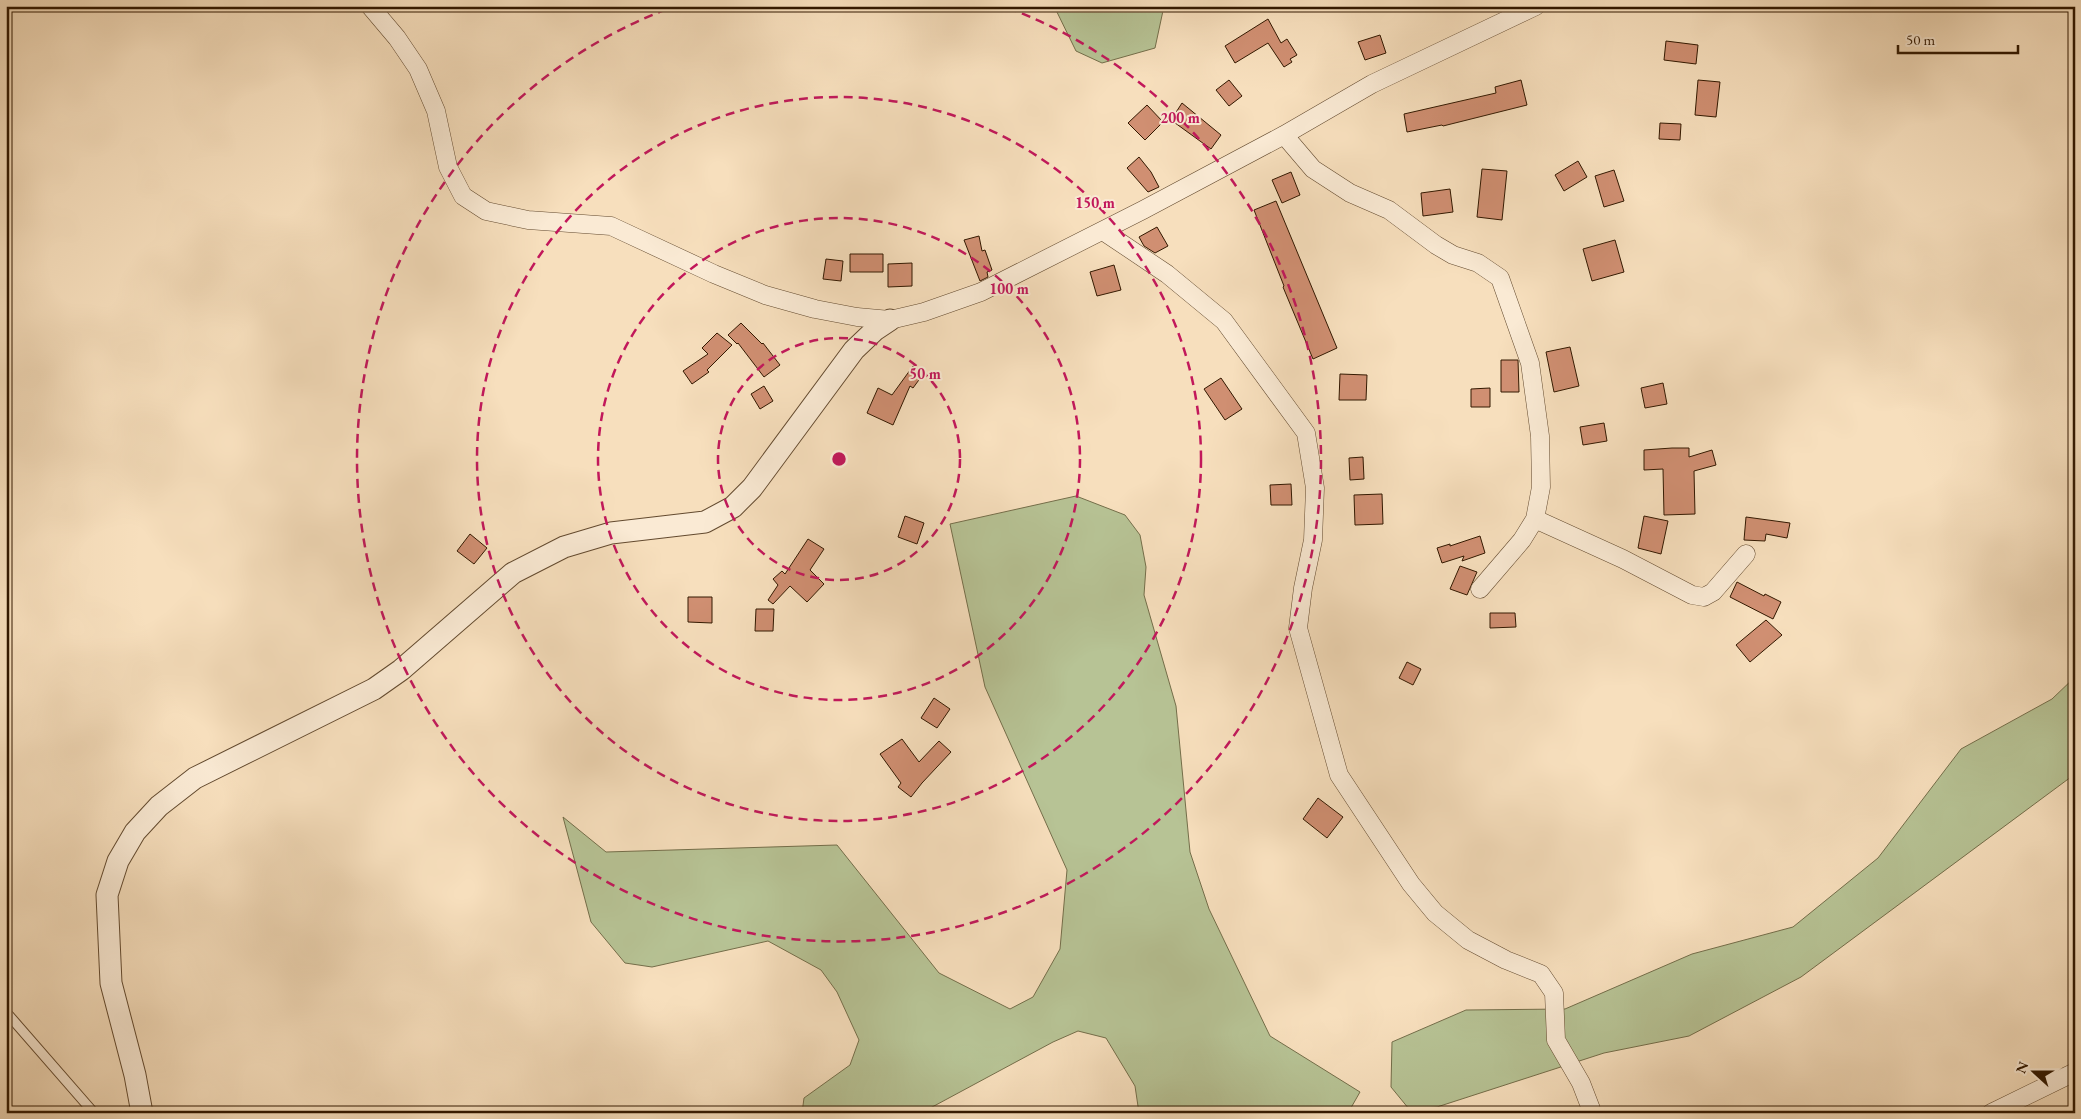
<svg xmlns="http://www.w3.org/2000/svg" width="2081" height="1119" font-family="'EB Garamond',serif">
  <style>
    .green { fill: #b7c395; stroke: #746e4a }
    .building { fill: #d08f72; stroke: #321800 }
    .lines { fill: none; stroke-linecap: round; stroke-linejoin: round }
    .service-casing { stroke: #634a2f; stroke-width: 11 }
    .minor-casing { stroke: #634a2f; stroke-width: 19 }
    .tertiary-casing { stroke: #634a2f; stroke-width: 23 }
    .service { stroke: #faead4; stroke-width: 9 }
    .minor { stroke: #faead4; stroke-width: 18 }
    .tertiary { stroke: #faead4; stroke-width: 21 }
    .ring { fill: none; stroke: #c2185b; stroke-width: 2.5; stroke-dasharray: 9 6 }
    .centre { fill: #c2185b; stroke: #faead4; stroke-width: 2.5 }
    .ring-label { font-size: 15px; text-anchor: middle; font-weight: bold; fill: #c2185b; stroke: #faead4; stroke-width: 4; stroke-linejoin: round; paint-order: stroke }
  </style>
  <rect width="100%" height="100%" fill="#f7dfbd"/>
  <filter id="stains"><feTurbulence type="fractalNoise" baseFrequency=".004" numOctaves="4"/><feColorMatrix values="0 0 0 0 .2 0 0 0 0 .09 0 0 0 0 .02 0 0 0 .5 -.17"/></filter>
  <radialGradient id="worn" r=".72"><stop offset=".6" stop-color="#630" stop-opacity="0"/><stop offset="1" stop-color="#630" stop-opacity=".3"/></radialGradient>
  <path class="green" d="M1054,6H1164L1155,48L1102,63L1076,51Z
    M1076,496L1125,515L1140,535L1146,567L1144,595L1176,706L1190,852L1209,909L1270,1036L1360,1092L1348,1113H1139L1135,1086L1106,1038L1078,1031L1053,1042L921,1113H802L804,1098L850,1065L859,1040L837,992L821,970L768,941L652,967L625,963L591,922L563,817L606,852L837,845L939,973L1010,1009L1033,997L1060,949L1067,870L985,687L950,524Z
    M2075,677V774L1801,977L1689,1036L1604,1053L1437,1107L1409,1109L1391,1087L1392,1042L1466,1010L1565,1009L1692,954L1793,927L1878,858L1961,749L2052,699Z"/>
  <path class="building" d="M1268,19L1281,43L1287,39L1297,55L1290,59L1292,62L1284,67L1268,43L1235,63L1225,46Z
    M1380,35L1386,53L1365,60L1358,42Z
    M1666,41L1698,45L1696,64L1664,60Z
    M1229,80L1242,96L1229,106L1216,90Z
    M1521,80L1527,105L1443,126L1442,125L1407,132L1404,114L1496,93L1495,87Z
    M1698,80L1720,82L1716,117L1695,115Z
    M1182,103L1221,135L1211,149L1171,120Z
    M1147,105L1163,122L1145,140L1128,123Z
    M1660,123L1681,124L1680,140L1659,139Z
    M1139,157L1151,172L1159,187L1148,192L1127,168Z
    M1578,161L1587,177L1564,191L1555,175Z
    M1482,169L1507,171L1502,220L1477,217Z
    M1614,170L1624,201L1604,207L1595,176Z
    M1291,172L1300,195L1282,203L1272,180Z
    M1450,189L1453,212L1423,216L1421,193Z
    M1276,201L1337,348L1313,359L1283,287L1284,286L1254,210Z
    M1157,227L1168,246L1155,253L1144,246L1139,237Z
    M979,236L982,251L985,250L992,270L987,272L988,277L980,281L964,240Z
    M1615,240L1624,272L1592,281L1583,249Z
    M850,254H883V272H850Z
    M826,259L843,261L841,281L823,279Z
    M912,263V286L888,287V264Z
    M1114,265L1121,290L1097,296L1090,272Z
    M741,323L762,344L763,343L780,365L764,377L738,343L737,344L728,335Z
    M717,333L732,345L707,370L709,372L692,384L683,371L708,354L702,348Z
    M1570,347L1579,386L1554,392L1546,352Z
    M1501,360H1518L1519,392H1501Z
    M913,366L924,373L913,388L910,386L893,425L867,413L878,388L892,395Z
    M1340,374L1367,375L1366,400H1339Z
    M1221,378L1242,409L1225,420L1204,389Z
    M1663,383L1667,404L1645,408L1641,388Z
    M764,386L773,401L760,409L751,394Z
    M1490,388V407H1471V389Z
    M1604,423L1607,441L1583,445L1580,427Z
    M1672,448H1689V457L1712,450L1716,465L1694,471L1695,514L1664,515L1663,469L1644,470V450Z
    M1363,457L1364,479L1350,480L1349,458Z
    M1291,484L1292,505H1271L1270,485Z
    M1382,494L1383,524L1355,525L1354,495Z
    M905,516L924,523L917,544L898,537Z
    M1644,516L1668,521L1661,554L1638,548Z
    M1746,517L1790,523L1787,538L1766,534L1765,541L1744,540Z
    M470,534L487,548L474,564L457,551Z
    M1480,536L1485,553L1462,561L1464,556L1442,563L1437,548L1450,544V546Z
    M808,539L824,549L810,570L824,584L807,602L790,586L773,604L768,600L778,585L773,579L782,571L785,574Z
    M1460,566L1477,572L1467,595L1450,589Z
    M1737,582L1764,596L1765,594L1781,602L1773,619L1730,597Z
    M688,597H712V623L688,622Z
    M756,609H774L773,631H755Z
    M1490,613H1515L1516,627L1490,628Z
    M1766,620L1782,635L1750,662L1736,645Z
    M1407,662L1421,669L1413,685L1399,678Z
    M934,698L950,709L937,728L921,718Z
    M902,739L919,762L939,741L951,752L922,783L911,797L898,787L901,783L880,754Z
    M1318,798L1343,817L1327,838L1303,819Z"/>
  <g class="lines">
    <defs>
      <path id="service" d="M6,1012L94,1113"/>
      <path id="minor" d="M370,6L397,38L418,69L436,111L448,167L463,196L486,211L528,220L611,226L714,274L765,295L815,309L857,317L890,320L924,312L981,292L1143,210L1284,135L1372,84L1536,6
        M1284,135L1313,169L1350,193L1389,210L1436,245L1453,255L1478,263L1500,278L1530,363L1540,436L1541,487L1535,519L1522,540L1480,589
        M1103,231L1167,274L1224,321L1306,433L1315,488L1313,540L1303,588L1298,628L1339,775L1411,884L1435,913L1468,940L1506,960L1541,974L1554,993L1556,1040L1581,1083L1591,1109L1590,1113
        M1535,519L1623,559L1692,595L1704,597L1713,592L1746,554
        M1991,1113L2075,1072"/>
      <path id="tertiary" d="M142,1113L135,1075L111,983L107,895L118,861L135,832L159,806L195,778L374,689L401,670L513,573L564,547L611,533L705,522L733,507L752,488L854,350L875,330L890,320"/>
    </defs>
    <use href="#service" class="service-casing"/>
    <use href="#minor" class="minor-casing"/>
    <use href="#tertiary" class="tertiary-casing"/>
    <use href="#service" class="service"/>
    <use href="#minor" class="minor"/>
    <use href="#tertiary" class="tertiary"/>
  </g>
  <g class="ring">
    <circle cx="839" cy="459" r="121"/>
    <circle cx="839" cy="459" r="241"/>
    <circle cx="839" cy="459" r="362"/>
    <path d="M1008 8A482 482 0 1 1 670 8"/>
  </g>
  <circle cx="839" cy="459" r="8" class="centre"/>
  <g class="ring-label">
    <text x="1180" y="123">200 m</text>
    <text x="1095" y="208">150 m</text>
    <text x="1009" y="294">100 m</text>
    <text x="925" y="379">50 m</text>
  </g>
  <rect width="2081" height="1119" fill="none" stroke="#f7dfbd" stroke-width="25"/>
  <rect x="8" y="8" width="2066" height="1104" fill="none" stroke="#321800" stroke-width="2.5"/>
  <rect x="12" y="12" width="2056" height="1094" fill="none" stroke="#321800"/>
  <g transform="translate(2034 1072) rotate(291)" stroke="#faead4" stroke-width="4" paint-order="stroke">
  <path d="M0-4L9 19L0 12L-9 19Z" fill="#321800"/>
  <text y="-8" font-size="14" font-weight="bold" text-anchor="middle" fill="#321800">N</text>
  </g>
  <path d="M1898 45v8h120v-8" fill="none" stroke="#321800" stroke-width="2.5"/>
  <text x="1906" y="45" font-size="15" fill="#321800" stroke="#faead4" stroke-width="4" paint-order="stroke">50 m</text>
  <rect width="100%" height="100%" filter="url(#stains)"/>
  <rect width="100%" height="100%" fill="url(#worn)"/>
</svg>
